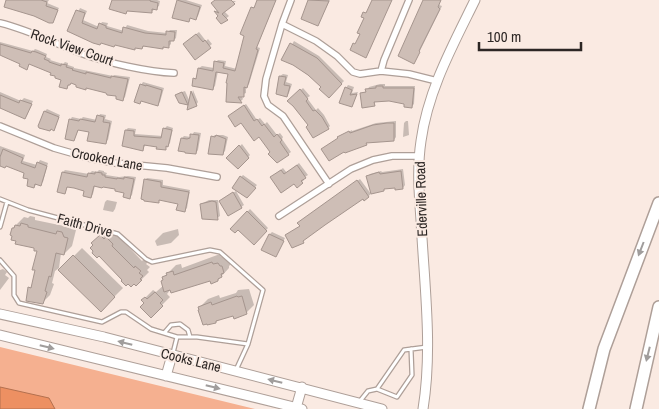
<svg xmlns="http://www.w3.org/2000/svg" width="659" height="409" font-family="'Archivo Narrow',sans-serif">
  <style>
    .green { fill: #f5b090 }
    .water { fill: #ed9062; stroke: #b3704f }
    .shadow { fill: #0003 }
    .building { fill: #cebeb6; stroke: #a5958e }
    .lines { fill: none; stroke-linecap: round; stroke-linejoin: round }
    .lane-casing { stroke: #ae9f98; stroke-width: 5.5 }
    .street-casing { stroke: #ae9f98; stroke-width: 8 }
    .secondary-casing { stroke: #ae9f98; stroke-width: 11 }
    .highway-casing { stroke: #ae9f98; stroke-width: 14 }
    .lane { stroke: #fff; stroke-width: 3 }
    .street { stroke: #fff; stroke-width: 5.5 }
    .secondary { stroke: #fff; stroke-width: 9 }
    .highway { stroke: #fff; stroke-width: 11 }
    .oneway { fill: #a09d9c }
    .labels { text-anchor: middle; dominant-baseline: central; stroke-width: 4; stroke-linejoin: round; paint-order: stroke }
    .street-label { font-size: 14px; fill: #2c2624; stroke: #faeae2 }
  </style>
  <rect width="100%" height="100%" fill="#faeae2"/>
  <path class="green" d="M0,347L255,409H0Z"/>
  <path class="water" d="M0,387L49,398L55,409H0Z"/>
  <path class="shadow" d="M8,0H49L47,3L59,8L52,22Z
    M113,0H157L160,1L159,6L151,12Z
    M179,0H186L202,5L198,16L196,18H191L188,20Z
    M216,0L236,1L224,11L229,16L221,23L216,11L218,9Z
    M259,0H276L257,47L260,48L249,84L246,87V93L241,95L243,99L241,101H228L229,73L218,71L215,86L212,89L194,79L198,77L199,68L202,66L214,68L216,62L218,60L226,61L225,66L237,69L252,8L256,6Z
    M310,0H330L317,25L302,19Z
    M424,0H441L439,5L442,6L414,63Z
    M80,8L87,11L83,20L99,27L102,22L108,23L107,26L124,31L127,25L148,31L167,33L170,30H177L176,38L174,40H171V44L168,47L162,48L144,46L142,48H135L69,31Z
    M199,32L206,41L208,39L212,44L195,58L187,41Z
    M294,41L319,56L344,81L329,96L323,87L294,64L283,60Z
    M0,42L33,51L35,49L38,50L47,54L46,57L51,59L50,60L63,64L65,62L68,63V65L74,67V68L113,76L114,75L130,77L125,97L123,99L118,95L72,82L66,88L62,79L52,72L30,63L26,68L22,63L0,54Z
    M283,74L288,75L286,82L292,84L289,93L287,96L278,93L280,76Z
    M143,82L164,88L160,102L157,105L142,100L140,102L141,85Z
    M380,84H385V86H415L414,104L412,106L405,103L390,100H376L374,105L361,94L367,91L369,87Z
    M348,85L354,87L352,93L358,92L352,106L346,88Z
    M303,88L310,96L307,98L316,110L318,108L324,115L330,126L328,128L309,125L289,101Z
    M193,90L198,102L196,105L180,102L179,93L185,91L190,102Z
    M0,92L21,101L24,98L33,101L27,115L25,117L0,106Z
    M246,104L257,120L260,118L265,124L267,122L277,135L280,133L283,137L282,139L291,152L278,162L259,135L232,114Z
    M47,109L60,115L54,129L45,111Z
    M100,114L106,115L105,119L112,121L108,140L105,142L91,131L79,129L74,139L70,120L72,117L81,119L83,117L97,120Z
    M396,121V137L394,140L368,142L366,144L339,137L352,130V131L376,123Z
    M406,121H408L409,135L403,137L404,123Z
    M167,126L173,128L170,143L165,149L146,144L143,149L126,130L128,128L136,129L135,134L163,136L164,129Z
    M194,132L201,133L198,150L196,153L182,138L184,136L191,137Z
    M215,135H223L228,137L225,151L222,154L212,137Z
    M242,144L250,155L238,168L228,158Z
    M0,146L25,155L23,161L37,165L40,160L48,163L43,182L34,186L26,173L7,165H0Z
    M299,163L308,175L303,178L304,180L302,182H294L274,175L283,168L287,173Z
    M403,169L405,185L403,188L396,186L385,188L384,190L368,176L370,174L381,171L382,172Z
    M65,170L89,174L92,171L97,172L99,170L104,171V172L107,173L106,175L119,177L128,176L136,177L132,195L130,197L125,192L117,188L95,185L93,194L91,197L86,190L68,186L65,193L63,172Z
    M243,175L257,185L247,196L241,177Z
    M147,178L163,180V185L190,190L187,208L185,210L179,203L161,199L158,202L145,180Z
    M360,179L371,194L365,199L363,197L305,238L303,242L292,247L301,226V221Z
    M236,191L244,205L241,207L223,199Z
    M107,200L117,202L115,209L113,212L103,210L105,202Z
    M209,200H218L220,216L217,218L201,204Z
    M250,209L268,228L254,243L238,228H232Z
    M30,216L35,217V220L64,226L66,224L70,225L71,229L76,230L72,246L64,254L61,253L59,268L55,271L52,283L54,284L50,295L42,303L30,288L33,284L38,250L13,228L24,217L28,218Z
    M109,228L113,232L115,230L120,236L119,237L142,261L144,259L148,262L146,264L150,267L147,270L149,272L136,285L124,280L93,243Z
    M178,229L179,235L171,243L157,246L155,241L163,233Z
    M272,232L285,238L276,256L270,234Z
    M82,248L123,288L101,310L60,270Z
    M220,254L221,257L226,255L231,264L229,266V268L218,280L211,279L171,289L167,294L170,297L151,316L143,300L153,290L156,292L164,285V277L176,265L181,264L182,268Z
    M3,269L7,272L5,275L9,278L0,290V270Z
    M249,289L254,305L246,313L219,319L216,322L200,307L208,299L219,295L220,298L236,293L238,290Z"/>
  <path class="building" d="M6,0H41L47,2L46,6L58,10L53,23H49L34,16L4,7Z
    M112,0H150V1L158,3L157,10L152,9V13L127,11L126,14L109,9Z
    M177,0L200,7L196,20L190,18L189,22L172,18Z
    M215,0H231L235,4L222,14L228,20L221,24L216,18L218,16L214,11L219,13L211,3Z
    M257,0H276L256,49L258,50L247,88L244,87V97H238L242,103L226,102L227,83H226L228,74L216,72L213,90L192,86L193,78L196,79L198,68L213,71L214,61L224,63L223,68L235,71L244,36L240,34L251,7L254,8Z
    M308,0L329,1L318,26L301,19Z
    M372,0H392L366,58L350,50L353,43L355,44L360,34L357,33L364,18L361,17L363,12L366,13Z
    M423,0H441L438,7L440,9L419,51L420,52L414,64L398,56Z
    M76,10L85,13L82,23L97,29L99,23L106,26V28L122,33L123,27L145,33L166,35V31L175,32L174,41H169V48L163,47V49L143,46L142,49L135,48V50L115,45L114,47L101,43L100,45L93,43L67,31Z
    M196,34L203,42L205,40L211,48L195,60L183,44Z
    M290,43L317,58L342,84L329,98L319,89L321,87L308,75L293,65L281,60Z
    M0,44L31,53L32,51L36,52L46,56L44,59L49,61V62L61,66V64L67,65L66,67L73,69L72,70L86,74V72L111,78V76L128,79L123,101L116,99V96L107,95L106,93L86,88V90L76,87V85L71,83L70,85H68L67,89L59,87L61,80L55,78V76L50,75L51,73L29,64L27,70L19,66L20,64L2,56L0,55Z
    M279,76L286,77L284,85L290,86L287,97L276,94Z
    M140,84L146,86V85L162,90L158,106L141,101L140,104L134,102Z
    M376,86H383V88H414L412,108L404,107V104L389,101L374,102L375,106L362,108L360,93L366,92L365,89L376,88Z
    M345,87L352,90L350,95L357,94L352,107L339,103Z
    M300,89L308,99L306,101L313,111L315,110L322,117L329,129L313,138L306,127L308,125L293,106L287,101Z
    M191,91L197,106L187,110L188,105L179,103L175,95L182,92L188,105Z
    M0,95L19,103L20,100L32,104L25,119L0,108Z
    M244,105L254,121L257,119L262,126L264,124L274,137L277,134L282,140L280,142L289,155L277,163L268,154L270,152L259,137L254,141L241,123L235,127L228,116Z
    M44,111L59,117L54,131L51,129L50,131L39,128L38,126Z
    M97,115L104,117L103,122L110,123L106,144L87,141L89,132L78,130L74,141L65,139L69,119L79,121L80,119L95,122Z
    M387,123H394V141L366,143L367,145L345,153L344,152L329,161L321,149L338,138L337,137L349,131L350,133L373,125Z
    M163,128L172,130L168,147L166,146V150L156,149L157,147L144,145L143,151L122,146L125,130L134,131V136L161,138Z
    M190,134L199,135L196,154L185,153V152L178,151L181,138L187,139L190,138Z
    M216,135L226,139L223,155L208,154L211,136L215,137Z
    M239,145L249,158L238,169L226,158Z
    M3,149L23,158L21,163L35,168L37,162L47,166L41,186L35,184L34,188L27,186L28,179L23,178L24,173L6,166L5,168L0,166V157Z
    M297,165L306,178L301,181L303,183L297,188L294,184L281,193L270,177L281,170L284,174Z
    M401,171L403,189L395,190V188L384,189V191L371,194L366,176L379,172L380,174Z
    M62,172L87,177L88,173L95,174V172L102,173V175H105V177L117,179V178L124,179V177L134,179L130,199L123,197L124,193L115,191V189L103,187L102,188L94,186L91,198L83,196L84,191L74,188L67,187L65,194L57,192Z
    M240,176L256,188L247,198L232,188Z
    M144,179L161,182V187L189,192L185,212L176,210L178,204L159,200V203L144,201V200L141,199Z
    M357,180L369,197L364,201L363,199L325,225L303,241L304,243L292,248L285,235L300,226L297,223Z
    M233,192L242,208L228,216L219,201Z
    M212,201L216,202L218,220L202,219L200,204Z
    M247,211L267,231L254,245L238,230L235,233L230,229Z
    M21,223L28,225V227L56,234L57,231L62,232L64,237L68,238L64,255L56,253L51,277L49,276L45,291L47,292L43,304L26,301L28,287L31,288L35,270H32L37,251H34V248L15,244L16,241L11,240L12,236L10,235L12,228H14L15,225L20,226Z
    M269,234L284,241L276,257L261,250Z
    M100,235L104,239L106,237L113,244L112,246L134,268L135,266L141,271L139,273L143,276L140,279L142,280L136,286L134,284L131,287L128,284L126,286L121,281L122,280L99,256L97,258L92,253L93,251L90,248L93,245L91,243Z
    M73,255L115,297L101,312L58,270Z
    M212,262L213,264L218,263L220,266H222L224,273L221,274L222,277L218,279V281L211,284L210,281L171,293L170,290L164,292L161,281L163,280L162,277L167,275L166,273L173,271L174,275Z
    M155,292L163,300L160,303L163,306L151,318L140,307L144,303L141,300L145,297L147,299Z
    M237,296L238,297L242,296L247,314L234,319L233,316L216,321V323L207,325V324L203,325L198,310H199L198,307L211,302L212,305Z"/>
  <g class="lines">
    <defs>
      <path id="lane" d="M0,199L28,210L118,234L146,259L152,262L210,250L220,252L263,290L248,344L236,370
        M0,227L7,202
        M0,260L14,276V295L19,303L102,322L121,312H126L151,329L177,337H197L248,344
        M165,332L171,325L180,324L188,330L190,337
        M173,353L177,337
        M377,389L397,397L412,375L411,349
        M360,401L368,391L377,389L404,350L427,347"/>
      <path id="street" d="M291,0L282,24L266,79L264,96L268,105L283,116L329,184
        M0,23C29,30 56,44 83,54C108,63 148,72 174,73
        M282,24L316,41L337,56L353,72L360,74L381,71L409,74L437,81
        M381,71L384,60L409,0
        M0,126L54,148L89,158L115,163L167,168L217,177
        M279,216L351,169L373,160L392,156H419"/>
      <path id="secondary" d="M0,314L104,337L382,409
        M0,335L302,409
        M166,376L172,355
        M296,408L302,387
        M423,409C433,347 424,283 421,220C419,194 417,167 421,141C428,90 453,45 475,0"/>
      <path id="highway" d="M589,409L604,349L659,203
        M636,409L659,307"/>
    </defs>
    <use href="#lane" class="lane-casing"/>
    <use href="#street" class="street-casing"/>
    <use href="#secondary" class="secondary-casing"/>
    <use href="#highway" class="highway-casing"/>
    <use href="#lane" class="lane"/>
    <use href="#street" class="street"/>
    <use href="#secondary" class="secondary"/>
    <use href="#highway" class="highway"/>
  </g>
  <defs><path id="oneway-solid" d="M-6-.8H1V-3.2L6.5 0L1 3.2V.8H-6Z" transform="scale(1.25)"/></defs>
  <g class="oneway">
    <use href="#oneway-solid" transform="translate(641 249) rotate(111)"/>
    <use href="#oneway-solid" transform="translate(125 343) rotate(-166)"/>
    <use href="#oneway-solid" transform="translate(47 347) rotate(14)"/>
    <use href="#oneway-solid" transform="translate(648 354) rotate(104)"/>
    <use href="#oneway-solid" transform="translate(275 381) rotate(-166)"/>
    <use href="#oneway-solid" transform="translate(213 387) rotate(14)"/>
  </g>
  <g class="labels">
    <g class="street-label">
      <text transform="translate(72 47) rotate(19)">Rock View Court</text>
      <text transform="translate(107 159) rotate(11)">Crooked Lane</text>
      <text transform="translate(421 199) rotate(-92)">Ederville Road</text>
      <text transform="translate(85 225) rotate(15)">Faith Drive</text>
      <text transform="translate(191 360) rotate(14)">Cooks Lane</text>
    </g>
  </g>
  <path d="M479 42v8h102v-8" fill="none" stroke="#2c2624" stroke-width="2.5"/>
  <text x="487" y="42" font-size="15" fill="#2c2624" stroke="#faeae2" stroke-width="4" paint-order="stroke">100 m</text>
</svg>
